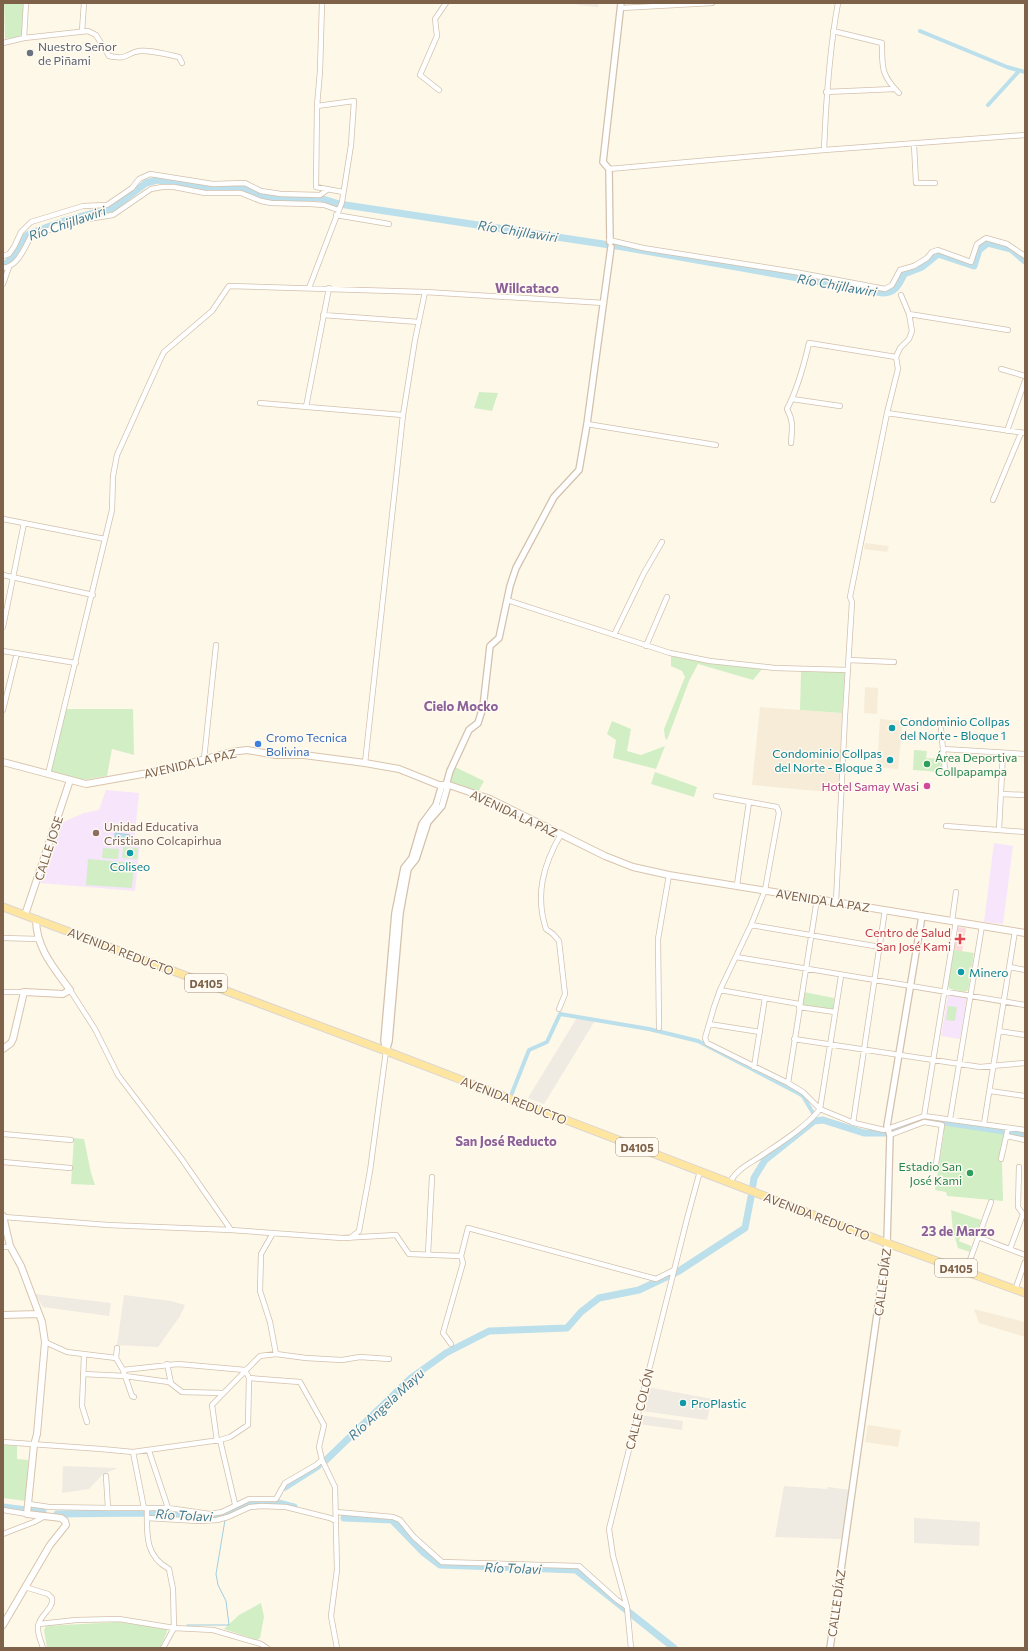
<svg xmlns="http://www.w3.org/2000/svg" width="1028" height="1651" font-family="Commissioner,sans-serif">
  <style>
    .residential { fill: #f7ecd7 }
    .industrial { fill: #efeae2 }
    .education { fill: #f6e5fb }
    .medical { fill: #fddbdc }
    .green { fill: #d2eec5 }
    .water { fill: #bbdfeb; stroke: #a0cede }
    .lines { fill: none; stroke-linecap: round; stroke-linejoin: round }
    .stream { stroke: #a0cede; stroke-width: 1 }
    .canal { stroke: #bbdfeb; stroke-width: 4 }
    .river { stroke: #bbdfeb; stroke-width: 7 }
    .minor-casing { stroke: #d3c1ad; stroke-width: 6 }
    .tertiary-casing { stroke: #d3c1ad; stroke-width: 8 }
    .secondary-casing { stroke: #d9c4ac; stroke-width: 8 }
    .primary-casing { stroke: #ddd6d0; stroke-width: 9 }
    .minor { stroke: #fff; stroke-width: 4.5 }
    .tertiary { stroke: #fff; stroke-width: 5.5 }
    .secondary { stroke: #fff; stroke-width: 6 }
    .primary { stroke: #ffe6a0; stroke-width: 7 }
    .worship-dot { fill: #6b7280; stroke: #fffbf2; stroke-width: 1.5 }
    .culture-dot { fill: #0f9aa8; stroke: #fffbf2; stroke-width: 1.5 }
    .shop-dot { fill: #3f7fe0; stroke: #fffbf2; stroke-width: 1.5 }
    .leisure-dot { fill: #2e9e5b; stroke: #fffbf2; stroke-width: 1.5 }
    .hotel-dot { fill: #d1479c; stroke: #fffbf2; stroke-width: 1.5 }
    .education-dot { fill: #8d6e63; stroke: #fffbf2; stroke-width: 1.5 }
    .health-dot { fill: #e0444e; stroke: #fffbf2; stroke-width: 1.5 }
    .labels { text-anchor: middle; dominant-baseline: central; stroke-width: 3; stroke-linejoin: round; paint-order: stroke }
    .shield { fill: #fffbf2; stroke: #a48f7c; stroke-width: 1 }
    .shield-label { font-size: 11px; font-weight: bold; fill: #7d6149 }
    .worship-label { font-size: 12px; fill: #5b616d; stroke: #fffbf2; text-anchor: start }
    .culture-label { font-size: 12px; fill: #0d838f; stroke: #fffbf2; text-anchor: start }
    .shop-label { font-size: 12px; fill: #366cbe; stroke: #fffbf2; text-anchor: start }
    .leisure-label { font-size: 12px; fill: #27864d; stroke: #fffbf2; text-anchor: start }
    .street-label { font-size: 12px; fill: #7d6149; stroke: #fffbf2 }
    .hotel-label { font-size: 12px; fill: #b23c85; stroke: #fffbf2; text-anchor: end }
    .education-label { font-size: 12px; fill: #785e54; stroke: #fffbf2; text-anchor: start }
    .health-label { font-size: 12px; fill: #be3a42; stroke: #fffbf2; text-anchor: end }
    .water-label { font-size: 13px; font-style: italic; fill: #407b92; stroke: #fffbf2 }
    .neighbourhood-label { font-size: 13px; font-weight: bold; fill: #8c6198; stroke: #fffbf2 }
  </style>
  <rect width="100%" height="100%" fill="#fef8e9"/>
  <path class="residential" d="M865,543L889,546L887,552L864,549Z
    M865,687L878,688L877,714L864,713Z
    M760,707L842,713L839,793L752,785Z
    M880,719L903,721L898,769L877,767Z
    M974,1309L1025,1322V1337L979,1323Z
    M868,1425L901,1430L898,1447L865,1442Z"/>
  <path class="industrial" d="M574,3H599L598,7L578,5Z
    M578,1016L596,1019L544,1104L528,1098Z
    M35,1294L111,1303L109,1316L43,1307Z
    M124,1295L171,1301L185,1305L180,1316L158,1347L117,1345Z
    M648,1387L712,1399L707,1420L642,1411Z
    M639,1415L683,1421L682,1430L638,1424Z
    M63,1466L118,1468L103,1474L89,1489L62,1493Z
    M784,1486L827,1489L828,1487L850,1490L841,1539L775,1537Z
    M914,1518L980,1522L979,1546L914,1543Z"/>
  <path class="education" d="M106,790L139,793L134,844H140L135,891L40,883L61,823L84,813L99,810Z
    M994,843L1013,846L1003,924L984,922Z
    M948,994L967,997L960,1039L941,1036Z"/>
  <path class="medical" d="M958,927L966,928L962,952L954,950Z"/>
  <path class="green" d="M4,3H24L22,36L5,39Z
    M479,392L498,393L492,411L474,408Z
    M671,656L712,664L762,669L753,680L698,664L689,681L667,740L665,738L664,729L685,677L682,671L671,666Z
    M801,671H845L842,713L800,710Z
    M66,709H133L134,755L112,749L107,776L83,780L51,771Z
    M612,721L631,729L627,751L641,755L665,746L656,769L613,758L616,740L607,734Z
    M914,750L927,751L926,758L941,759L942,772L913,770Z
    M455,767L484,781L478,792L449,782Z
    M655,772L697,787L694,797L651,784Z
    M123,847L138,848L137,859L122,858Z
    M103,848L119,849L118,859L102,858Z
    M88,859L134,863L132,888L86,885Z
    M954,950L974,953L968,990L965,992L950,989L948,986Z
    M804,992L834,998L833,1010L802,1005Z
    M948,1006L957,1007L955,1021L946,1020Z
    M940,1119L1006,1129L1002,1142L1000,1162H1002L1003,1201L947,1196L946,1192L935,1190L944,1133L943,1125L940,1123Z
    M74,1138L84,1139L91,1173L95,1185L71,1184Z
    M951,1210L981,1220L977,1232L964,1228L959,1241L971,1246L970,1252L958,1248L953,1231Z
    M3,1445L17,1446V1459L28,1460L26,1501L3,1498Z
    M261,1603L264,1617L260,1638L257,1640L224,1629L239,1615Z
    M118,1622L167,1629V1632L160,1648H47L44,1630L46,1626Z"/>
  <path class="water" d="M115,833L130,835L129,840L115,839Z"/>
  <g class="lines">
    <path class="stream" d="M187,1625H229L226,1601L218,1585L216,1574L225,1520"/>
    <path class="canal" d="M920,31L1007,67L1025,72
      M988,105L1019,71
      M512,1093L529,1050L547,1042L560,1014L649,1029L698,1041L798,1093L803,1096L813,1113"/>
    <path class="river" d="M3,264H6L12,257L23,238L31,233L64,221L113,208L146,183L157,180L181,183L204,189L244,188L268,198H320L339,204L623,247L883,293C895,293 899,285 904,274L922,267L938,254L974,266L979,250L988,243L1011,249L1025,261
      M892,1131L925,1119L1004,1131
      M1011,1133L1025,1135
      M753,1185L754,1178L765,1160L814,1121L823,1120L864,1133H886
      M324,1462L411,1378L446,1353L489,1331L567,1328L581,1312L599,1298L639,1290L679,1271L745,1228L751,1197
      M285,1487L318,1466
      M3,1507L43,1512
      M57,1514L144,1513L213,1518L226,1516L249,1505L259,1503H278L294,1507
      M344,1518L392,1520L424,1553L440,1565L576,1570L674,1648"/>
    <defs>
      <path id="minor" d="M322,3L320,71L317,106L316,187L343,192
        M621,8L712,3
        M82,31L84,3
        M833,31L882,43C882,67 881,75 899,93
        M24,38L26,3
        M3,43L24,38L88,31L96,35L109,56C125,59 122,57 135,52C145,48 169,55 179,57L182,63
        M439,90L420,75L437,36L435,19L446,3
        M826,92L894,89
        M914,144L916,183H935
        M824,150C826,100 829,52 838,3
        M609,169L824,150L1025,135
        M336,215L389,224
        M609,240L643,248L795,272L885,289L892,285L900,270L914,266L927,258L932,252L938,250L971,262L977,244L986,238L1007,244L1025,256
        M3,256L9,254L14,247L21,232L31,222L83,206L107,205L132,188L139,179L150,174L213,184L245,183L261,191L281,194L320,195L327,190
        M3,268C18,266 24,249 31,236L75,221L113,215L151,189L162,187H174L205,193H241L261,201L271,203L310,204L324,205L338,210
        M3,284L9,267
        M309,288L342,202L351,145L354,101L317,106
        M909,314L1008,330
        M323,315L419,322
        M1001,369L1025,376
        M792,399L840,406
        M260,403L403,415
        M306,407L329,288
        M887,413L1025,433
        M587,424L716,445
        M1007,431L1025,381
        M791,443C792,428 794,422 787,409C798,388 804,365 809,343L896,357
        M993,500L1021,433
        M3,519L105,539
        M3,575L93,595
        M507,600L670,653L710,661L775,668L848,670
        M3,627L24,523
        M614,635L644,573L662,542
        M646,646L667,597
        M3,651L76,663
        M849,660L894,662
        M3,710L17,653
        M941,729L945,770
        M943,749L1025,754
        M204,759L216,645
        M365,763L403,415L415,340L425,292
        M48,774L112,510L113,476L117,455L160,360L164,352L212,311L229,286L425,292L604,303
        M1001,794L1025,795
        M716,796L777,807L779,813L765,890L751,925L720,990L714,1007L705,1038L707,1043L788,1083L803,1092L820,1109L854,1123L884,1130L924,1116L1025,1130
        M946,826L1025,832
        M999,830L1003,753
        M737,885L749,802
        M836,902L845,716L852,602L850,597L887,413L898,369L896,357L900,348L909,339L912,331L909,314L901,295
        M952,921L956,892
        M751,925L880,947
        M3,938L38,939
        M736,957L1025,1005
        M1010,967L1025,970
        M70,990L95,1029L118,1075L181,1158L231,1230L342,1238L396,1235L409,1254L461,1256
        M720,990L799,1004
        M3,992H24
        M799,1007L835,1012
        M559,1009L565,994L559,941L553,934L546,929C535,895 543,865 561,834
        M709,1024L760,1032
        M659,1028L658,939L669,875
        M999,1031L1025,1035
        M794,1039L980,1067L1025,1063
        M754,1067L765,998
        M788,1083L817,899
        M990,1091L1025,1096
        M924,1116L956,921
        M950,1119L982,926
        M853,1123L885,910
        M984,1124L1015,931
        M3,1134L71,1140
        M890,1135L924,1122L942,1125L936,1164
        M1007,1136L1025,1140
        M1001,1159L1008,1128
        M3,1162L70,1168
        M730,1182C737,1169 749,1164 761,1156C780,1143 806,1127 820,1109L841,976
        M4,1217L108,1225L231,1230
        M273,1233L261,1254L260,1291L270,1322L276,1354
        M978,1237L1025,1255
        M350,1238L359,1231L370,1171L386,1051
        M3,1247H11
        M1010,1249L1023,1214L1018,1207L1019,1167
        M428,1254L432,1177
        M966,1271L991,1202
        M1015,1290L1025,1262
        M45,1342L67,1352L116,1358
        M451,1344L443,1333L463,1263L461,1256L468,1228L656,1279L674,1270
        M117,1348L116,1358L123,1370L132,1396L134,1397
        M84,1356L82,1406L87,1422
        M167,1364L171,1383
        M123,1370L178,1364L245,1370
        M83,1374L125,1376L169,1382L182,1392L222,1393
        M249,1378L300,1382L324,1425L319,1447L322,1460L335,1487L337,1570L331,1616L337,1648
        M220,1440L235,1504
        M217,1441L212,1405L260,1356L276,1354L306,1358L342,1360L360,1357L389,1359
        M3,1442L101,1449L133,1452L220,1440L230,1437L248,1425L249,1378L245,1370
        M149,1451L168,1508
        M133,1452L144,1508
        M106,1476L108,1508
        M29,1504L49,1507L108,1508H168L210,1514L222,1512L249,1499H276L285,1483L316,1465L322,1460
        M147,1508C147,1532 144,1556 169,1569L173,1589L174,1628L163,1648
        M3,1510L27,1514
        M336,1512L393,1517L400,1520L414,1537L442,1562L579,1566L617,1600L627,1607
        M147,1518L198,1521L217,1520L228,1517L250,1507L261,1506L286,1507L330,1518L336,1521
        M3,1534L34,1522L45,1516
        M25,1587L48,1594L52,1598C54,1609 40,1614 38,1626C37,1633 41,1641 43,1648
        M39,1624L76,1620L119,1619L174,1628L213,1630L261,1644L267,1648
        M631,1648L627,1607L613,1556L609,1529L687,1219L700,1171"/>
      <path id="tertiary" d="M610,242L609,169L603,162L621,3
        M446,785L450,771L469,730L478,723L483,707L490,646L499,638L510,586L516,568L554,497L579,470L587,424L611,247
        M386,1049L384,1041L395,913L404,868L412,858L422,824L436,805L442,785
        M386,1051L389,1041L400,913L408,869L416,859L428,822L442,806L448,785
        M830,1648L887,1243L890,1135L887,1126L922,916"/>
      <path id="secondary" d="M3,762L86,784L165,770L231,752L247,750L276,755H304L365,763L399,769L439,785H449L490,799L605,856L633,867L669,875L1025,933
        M25,915L70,780
        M3,1049L11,1043L13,1039L24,992L63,994L70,990C54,968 36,948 36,919
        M3,1216L10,1246L21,1266L42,1322L45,1342L37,1434L34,1445L27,1514L61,1518L65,1521L66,1525L50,1545L3,1625
        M3,1315L38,1314"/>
      <path id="primary" d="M3,907L386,1051L887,1243L1025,1293"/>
    </defs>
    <use href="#minor" class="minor-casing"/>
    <use href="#tertiary" class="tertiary-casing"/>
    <use href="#secondary" class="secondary-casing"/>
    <use href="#primary" class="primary-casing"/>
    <use href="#minor" class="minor"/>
    <use href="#tertiary" class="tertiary"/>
    <use href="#secondary" class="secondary"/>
    <use href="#primary" class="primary"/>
  </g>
  <circle class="worship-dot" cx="30" cy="53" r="4"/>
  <g class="culture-dot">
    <circle cx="892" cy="728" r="4"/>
    <circle cx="890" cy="760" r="4"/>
    <circle cx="130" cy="853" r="4"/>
    <circle cx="961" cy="972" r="4"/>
    <circle cx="683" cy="1403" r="4"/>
  </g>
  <circle class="shop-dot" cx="258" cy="744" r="4"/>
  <g class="leisure-dot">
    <circle cx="927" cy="764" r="4"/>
    <circle cx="970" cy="1173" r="4"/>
  </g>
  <circle class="hotel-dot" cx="927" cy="786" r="4"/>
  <circle class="education-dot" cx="96" cy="833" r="4"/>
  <path class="health-dot" d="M958 933h4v4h4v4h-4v4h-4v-4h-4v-4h4z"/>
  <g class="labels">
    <g class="shield">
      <rect x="185" y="974" width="42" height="18" rx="3"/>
      <rect x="616" y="1138" width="42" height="18" rx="3"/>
      <rect x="935" y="1259" width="42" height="18" rx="3"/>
    </g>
    <g class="shield-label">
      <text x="206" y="983">D4105</text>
      <text x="637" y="1147">D4105</text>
      <text x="956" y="1268">D4105</text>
    </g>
    <g class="worship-label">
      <text x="38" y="46">Nuestro Señor<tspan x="38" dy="14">de Piñami</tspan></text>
    </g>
    <g class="culture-label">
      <text x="900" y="721">Condominio Collpas<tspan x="900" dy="14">del Norte - Bloque 1</tspan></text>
      <text x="882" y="753" text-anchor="end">Condominio Collpas<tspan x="882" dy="14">del Norte - Bloque 3</tspan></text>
      <text x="130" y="866" text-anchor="middle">Coliseo</text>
      <text x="969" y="972">Minero</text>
      <text x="691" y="1403">ProPlastic</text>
    </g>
    <g class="shop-label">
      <text x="266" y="737">Cromo Tecnica<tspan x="266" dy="14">Bolivina</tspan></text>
    </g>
    <g class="leisure-label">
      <text x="935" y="757">Área Deportiva<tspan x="935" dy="14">Collpapampa</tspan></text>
      <text x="962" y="1166" text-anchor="end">Estadio San<tspan x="962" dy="14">José Kami</tspan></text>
    </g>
    <g class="street-label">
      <text transform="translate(190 763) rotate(-13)">AVENIDA LA PAZ</text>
      <text transform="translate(514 813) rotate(25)">AVENIDA LA PAZ</text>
      <text transform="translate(48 848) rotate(-72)">CALLE JOSE</text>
      <text transform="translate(823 900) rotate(9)">AVENIDA LA PAZ</text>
      <text transform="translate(121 951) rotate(21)">AVENIDA REDUCTO</text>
      <text transform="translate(514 1100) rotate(21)">AVENIDA REDUCTO</text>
      <text transform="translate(817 1216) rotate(21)">AVENIDA REDUCTO</text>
      <text transform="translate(882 1282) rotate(-83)">CALLE DÍAZ</text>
      <text transform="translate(639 1409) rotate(-76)">CALLE COLÓN</text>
      <text transform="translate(836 1603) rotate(-82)">CALLE DÍAZ</text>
    </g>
    <g class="hotel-label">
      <text x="919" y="786">Hotel Samay Wasi</text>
    </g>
    <g class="education-label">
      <text x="104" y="826">Unidad Educativa<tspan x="104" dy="14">Cristiano Colcapirhua</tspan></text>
    </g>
    <g class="health-label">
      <text x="951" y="932">Centro de Salud<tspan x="951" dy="14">San José Kami</tspan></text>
    </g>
    <g class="water-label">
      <text transform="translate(67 223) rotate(-19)">Río Chijllawiri</text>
      <text transform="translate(518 231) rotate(9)">Río Chijllawiri</text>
      <text transform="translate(837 285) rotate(10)">Río Chijllawiri</text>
      <text transform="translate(386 1404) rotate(-43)">Río Angela Mayu</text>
      <text transform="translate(184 1515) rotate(3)">Río Tolavi</text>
      <text transform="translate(513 1568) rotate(2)">Río Tolavi</text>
    </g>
    <g class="neighbourhood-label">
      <text x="527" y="288">Willcataco</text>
      <text x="461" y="706">Cielo Mocko</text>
      <text x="506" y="1141">San José Reducto</text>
      <text x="958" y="1231">23 de Marzo</text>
    </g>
  </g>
  <rect width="1028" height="1651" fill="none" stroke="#7d6149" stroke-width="8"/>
</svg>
